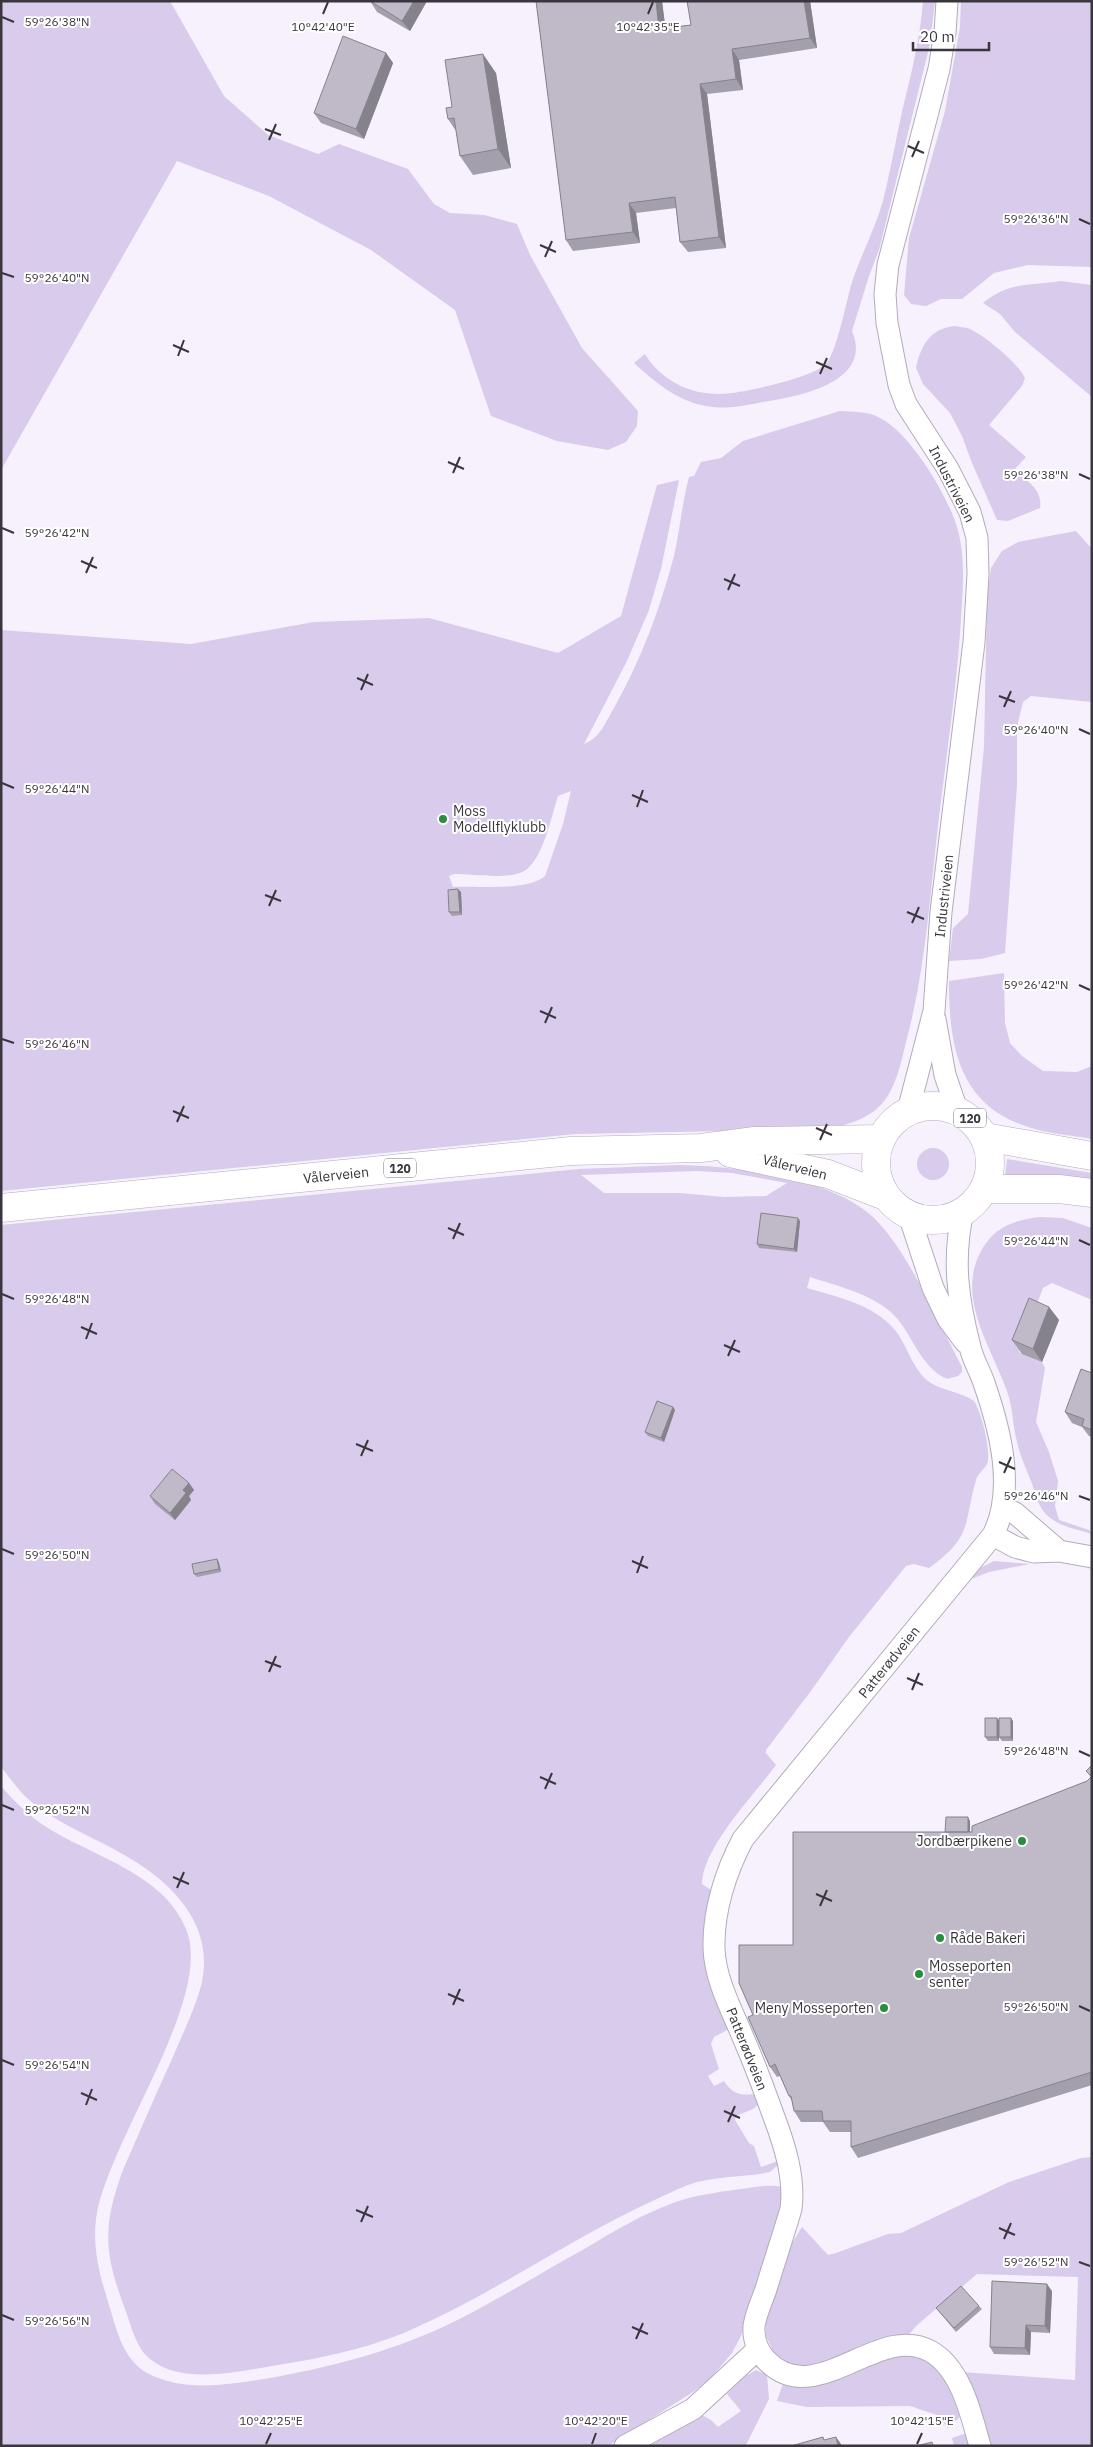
<svg xmlns="http://www.w3.org/2000/svg" width="1093" height="2447" font-family="'IBM Plex Sans',sans-serif">
  <style>
    .green { fill: #d9cbec; fill-rule: evenodd }
    .lines { fill: none; stroke-linecap: round; stroke-linejoin: round }
    .minor-casing { stroke: #b2acba; stroke-width: 23 }
    .primary-casing { stroke: #b2acba; stroke-width: 29 }
    .minor { stroke: #fff; stroke-width: 21 }
    .primary { stroke: #fff; stroke-width: 28 }
    .wall { fill: #a49fac }
    .shaded-wall { fill: #86828c }
    .building { fill: #bfb9c8; stroke: #86828c }
    .ticks { fill: none; stroke: #39373d; stroke-width: 2 }
    .poi-dot { fill: #298c40; stroke: #fff; stroke-width: 2 }
    .labels { text-anchor: middle; dominant-baseline: central; stroke-width: 4; stroke-linejoin: round; paint-order: stroke }
    .shield { fill: #fff; stroke: #747377; stroke-width: 1 }
    .shield-label { font-size: 12px; font-weight: bold; fill: #39373d }
    .street-label { font-size: 14px; fill: #39373d; stroke: #fff }
    .poi-label { font-size: 14px; fill: #39373d; stroke: #fff; text-anchor: start }
    .ticks-label { font-size: 12px; text-anchor: middle; fill: #39373d; stroke: #fff; stroke-width: 4; stroke-linejoin: round; paint-order: stroke }
  </style>
  <rect width="100%" height="100%" fill="#f6f1fd"/>
  <path class="green" d="M1,1H170L224,96L268,135L318,154L339,144L408,169L434,204L450,213L484,215L517,224L530,255L582,348L638,411L637,426L626,442L608,450L557,441L491,416L455,310L371,250L269,196L177,161L1,470Z
    M923,1H935L930,44L879,250L869,276L852,331C874,383 797,397 763,402C747,405 729,409 713,407C681,404 657,384 634,363L645,354C663,384 698,398 732,393C754,390 809,378 825,365C836,356 847,298 852,282C861,255 875,229 883,201C890,173 895,144 901,116C910,78 920,41 923,1Z
    M961,1H1092V267L1028,265L994,273L962,299H941L926,306L911,304L904,295L909,238L945,111L960,27Z
    M1061,281L1092,285V397L1015,332L1000,314L983,303C1010,281 1029,286 1061,281Z
    M954,326C959,327 965,327 970,329C985,336 1018,363 1025,378L1022,386L989,425L1026,457L1014,470C1027,481 1043,489 1040,508L1008,521L997,520L972,463L962,436L950,413L923,384L916,368C921,345 930,329 954,326Z
    M840,411C853,412 868,411 880,418C910,433 946,493 956,524C966,554 963,588 961,619C957,685 947,751 939,817C930,893 926,968 906,1042C902,1059 897,1082 887,1097C873,1118 851,1124 827,1129L575,1134L1,1191V630L191,644L314,622L429,618L558,653L621,616L657,485L679,480L661,569L649,610L627,661L584,744C600,738 605,723 614,708C641,660 660,609 674,556C680,530 682,503 689,477L694,476L701,462L721,458L743,441ZM571,791L563,824L545,876C529,891 476,886 453,887L449,876L454,874C472,874 503,879 520,873C542,866 551,817 558,796Z
    M1076,531L1092,549V702L1031,696L1023,702L1017,727V785L1005,953L981,959L949,961L953,928L968,914L984,747L987,597L991,568L1002,551L1018,542Z
    M1004,973L1005,1023L1010,1043L1022,1056L1043,1071L1077,1072L1092,1066V1139C1071,1135 1048,1134 1028,1127C958,1105 949,1045 949,981Z
    M917 1164a16 16 0 1 1 32 0a16 16 0 1 1-32 0Z
    M1007,1159L1092,1173V1182L1005,1177Z
    M678,1165C736,1166 830,1177 873,1217C907,1249 940,1325 962,1367V1372L958,1376L947,1379C920,1367 913,1335 894,1315C873,1294 837,1286 810,1277L807,1288C838,1297 873,1304 895,1330C908,1346 913,1372 931,1383C944,1391 961,1392 974,1401C981,1411 992,1453 987,1464C984,1470 978,1473 976,1480C963,1526 973,1536 929,1568L914,1564L906,1566L849,1637L811,1691L766,1750V1753L776,1765C755,1794 702,1848 702,1884L711,1890L707,1932L729,2029L714,2037L711,2044L719,2069L708,2076L714,2086L724,2081C732,2093 739,2096 753,2094L759,2104L753,2109L736,2116L735,2120L749,2143L754,2146L761,2167L778,2161L779,2164L770,2172C748,2177 724,2176 702,2181C687,2184 674,2191 661,2197C576,2235 500,2290 415,2328C365,2351 309,2360 255,2369C223,2374 178,2382 150,2359C136,2348 131,2325 125,2309C104,2253 102,2227 123,2170C139,2133 155,2096 172,2059C182,2035 194,2011 201,1986C216,1926 173,1883 126,1856C94,1837 57,1824 28,1799C18,1790 10,1778 1,1767V1225L579,1169ZM697,1171L732,1173L787,1183L766,1196L724,1197L680,1193H604L581,1175Z
    M1040,1217L1063,1218L1092,1228V1300L1052,1283L1043,1288L1019,1352L1042,1362L1045,1368L1036,1422L1049,1452L1058,1481L1055,1506L1059,1520L1089,1530L1092,1534C1075,1529 1056,1526 1044,1512C1037,1503 1035,1492 1031,1481C1026,1468 1020,1456 1017,1442C1013,1427 1013,1410 1008,1394C993,1349 955,1299 981,1251C994,1227 1014,1220 1040,1217Z
    M994,1561L1030,1564L989,1572L969,1580L980,1568Z
    M1,1786C15,1802 29,1816 48,1828C94,1857 164,1874 186,1929C215,1998 106,2143 96,2219C92,2253 102,2282 112,2315C118,2336 126,2361 147,2373C183,2392 225,2385 264,2379C327,2368 387,2353 445,2326C493,2303 539,2274 586,2248C614,2231 643,2214 673,2203C695,2195 718,2192 741,2189C756,2187 769,2184 783,2187V2199L755,2297L741,2336L732,2353L710,2379L693,2392L608,2446H1Z
    M1092,2157V2446H990L962,2372L1075,2380L1078,2277L977,2274L916,2326L908,2336L817,2367L793,2366L774,2353L766,2336L765,2321L791,2245L802,2227L828,2255L836,2253L888,2234L901,2233L1009,2182L1081,2158Z
    M913,2353L937,2366L948,2383L960,2417L948,2428L937,2415L910,2406L807,2407L777,2401L783,2383L804,2385L902,2354Z
    M756,2370L767,2375L769,2399L746,2445L650,2446L702,2415L711,2420L718,2427L741,2411L727,2394L744,2377Z
    M967,2433L972,2446H954L952,2438Z"/>
  <g class="lines">
    <defs>
      <path id="minor" d="M935,1019L945,1075L957,1110
        M908,1111L934,1011L941,912L974,642L978,574L977,538L970,512L948,469L906,404L899,385L887,323L885,294L888,265L939,69L945,33L947,1
        M963,1212C952,1259 958,1301 970,1347C973,1360 980,1371 984,1383C1000,1429 1016,1490 993,1535L743,1839C726,1871 713,1911 714,1948C715,1981 733,2012 745,2042C756,2067 765,2092 774,2117C785,2146 795,2178 791,2209C783,2236 774,2263 766,2289C762,2301 756,2313 754,2326C753,2340 757,2350 766,2360C815,2412 878,2322 930,2351C961,2368 971,2414 980,2446
        M909,1215L933,1288L948,1319L965,1342
        M1004,1508L1015,1513L1059,1551
        M993,1535L1015,1547L1034,1552L1059,1551L1092,1557
        M625,2446L693,2409L757,2350"/>
      <path id="primary" d="M876 1163a57 57 0 1 1 114 0a57 57 0 1 1-114 0Z
        M985,1137L1092,1156
        M730,1153L828,1174L885,1196
        M984,1189H1059L1092,1193
        M1,1208L571,1151L701,1148L755,1141L880,1139"/>
    </defs>
    <use href="#minor" class="minor-casing"/>
    <use href="#primary" class="primary-casing"/>
    <use href="#minor" class="minor"/>
    <use href="#primary" class="primary"/>
  </g>
  <path class="wall" d="M370,1H427L410,31L377,12Z
    M536,1H662L665,28L691,25L687,1H810L817,48L739,60L743,90L707,94L726,248L688,252L680,242L676,208L636,213L640,243L573,251L566,240Z
    M386,53L393,63L364,139L321,123L314,113Z
    M496,73L511,168L473,175L460,156L456,131L448,119L452,107Z
    M461,892L462,915L452,916L449,912Z
    M800,1221L797,1252L759,1248L757,1244Z
    M1049,1307L1059,1320L1042,1362L1022,1354L1012,1340Z
    M1092,1373V1437L1089,1436L1082,1427L1072,1423L1065,1412Z
    M673,1407L675,1410L664,1442L648,1436L645,1432Z
    M189,1483L194,1490L189,1496L191,1500L175,1520L155,1504L150,1496Z
    M217,1559L219,1563L221,1572L197,1577L194,1574Z
    M997,1718L999,1721H1013V1741H1002L999,1737V1741H988L985,1737Z
    M1092,1765V2085L858,2158L851,2147V2132H830L823,2122H801L794,2111L792,2101L789,2096L780,2076L777,2077L770,2067L753,2015L793,1945L945,1832L970,1821V1832H972L1087,1781L1091,1777L1086,1771Z
    M1052,2291L1050,2333L1031,2332L1030,2355L994,2354L990,2347Z
    M979,2306L982,2309L956,2332L936,2308Z"/>
  <path class="shaded-wall" d="M414,1H427L410,31L402,21Z
    M656,1H662L667,39L659,29Z
    M804,1H810L817,48L810,38Z
    M732,49L739,60L743,90L736,79Z
    M386,53L393,63L364,139L356,129Z
    M483,54L496,73L511,168L498,149Z
    M700,84L707,94L726,248L719,237Z
    M629,203L636,213L640,243L633,232Z
    M458,889L461,892L462,915L460,912Z
    M798,1218L800,1221L797,1252L794,1249Z
    M1049,1307L1059,1320L1042,1362L1033,1349Z
    M673,1407L675,1410L664,1442L661,1438Z
    M189,1483L194,1490L189,1496L191,1500L175,1520L170,1513L183,1490Z
    M217,1559L219,1563L221,1572L219,1569Z
    M997,1718L999,1721V1741L997,1737Z
    M1011,1718L1013,1721V1741L1011,1737Z
    M968,1817L970,1821V1842L968,1839Z
    M1047,2284L1052,2291L1050,2333L1045,2326Z
    M1026,2325L1031,2332L1030,2355L1025,2348Z
    M836,2437L841,2444V2446H838Z"/>
  <path class="building" d="M370,1H414L402,21Z
    M536,1H656L659,29L691,25L687,1H804L810,38L732,49L736,79L700,84L719,237L680,242L675,197L629,203L633,232L566,240Z
    M343,36L386,53L356,129L314,113Z
    M483,54L498,149L460,156L454,118L448,119L446,108L452,107L445,60Z
    M458,889L460,912H449L448,890Z
    M761,1213L798,1218L794,1249L757,1244Z
    M1029,1298L1049,1307L1033,1349L1012,1340Z
    M1081,1369L1092,1373V1430L1082,1426L1084,1419L1065,1412Z
    M657,1401L673,1407L661,1438L645,1432Z
    M172,1469L189,1483L183,1490L186,1493L170,1513L150,1496Z
    M217,1559L219,1569L194,1574L192,1564Z
    M985,1718H997V1737H985Z
    M999,1718H1011V1737H999Z
    M1092,1765V1777L1086,1771Z
    M1092,1776V2072L851,2147V2121H823L822,2111H794L791,2096H789L775,2064L770,2067L748,2017L753,2015L739,1983V1945H793V1832H972V1826L1087,1781Z
    M946,1817H968V1832H945Z
    M992,2281L1047,2284L1045,2326L1026,2325L1025,2348L990,2347Z
    M961,2286L979,2306L954,2328L936,2308Z
    M823,2437L824,2440L836,2437L838,2446H791Z
    M932,2442L933,2446H916Z"/>
  <path class="ticks" d="M323,14L328,2M648,14L653,2M2,17L14,22M265,129L281,135M269,140L276,124M908,146L924,153M912,157L919,141M1079,219L1090,224M540,245L556,252M545,257L552,241M2,273L14,277M173,345L189,352M178,356L184,340M816,362L832,369M820,374L827,358M448,462L464,469M453,473L460,457M1079,474L1090,479M2,528L14,533M81,561L97,568M86,573L93,557M724,579L740,586M728,590L735,574M357,678L373,685M361,690L368,674M999,696L1015,702M1004,707L1011,691M1079,729L1090,734M2,783L14,788M632,795L648,802M637,807L643,790M265,895L281,901M269,906L276,890M907,912L924,919M912,923L919,907M1079,985L1090,990M540,1011L556,1018M545,1023L552,1007M2,1039L14,1043M173,1111L189,1118M177,1122L184,1106M816,1128L832,1135M820,1140L827,1124M448,1228L464,1235M453,1239L460,1223M1079,1240L1090,1245M2,1294L14,1299M81,1327L97,1334M86,1339L92,1323M724,1345L740,1352M728,1356L735,1340M356,1444L373,1451M361,1456L368,1440M999,1462L1015,1469M1004,1473L1011,1457M1079,1496L1090,1500M2,1549L14,1554M632,1561L648,1568M637,1573L643,1556M265,1661L281,1667M269,1672L276,1656M907,1678L923,1685M912,1690L919,1673M1079,1751L1090,1756M540,1777L556,1784M545,1789L552,1773M2,1805L14,1810M173,1877L189,1884M177,1888L184,1872M816,1894L832,1901M820,1906L827,1890M448,1994L464,2001M453,2005L460,1989M1079,2006L1090,2011M2,2060L14,2065M81,2093L97,2100M86,2105L92,2089M724,2111L740,2118M728,2122L735,2106M356,2210L373,2217M361,2222L368,2206M999,2228L1015,2235M1004,2239L1011,2223M1079,2262L1090,2266M2,2315L14,2320M632,2327L648,2334M636,2339L643,2323M266,2444L271,2433M592,2444L596,2433M917,2444L922,2433"/>
  <g class="poi-dot">
    <circle cx="443" cy="819" r="5"/>
    <circle cx="1022" cy="1841" r="5"/>
    <circle cx="940" cy="1938" r="5"/>
    <circle cx="919" cy="1974" r="5"/>
    <circle cx="884" cy="2008" r="5"/>
  </g>
  <g class="labels">
    <g class="shield">
      <rect x="954" y="1108.5" width="32" height="19" rx="4"/>
      <rect x="384" y="1158.5" width="32" height="19" rx="4"/>
    </g>
    <g class="shield-label">
      <text x="970" y="1118">120</text>
      <text x="400" y="1168">120</text>
    </g>
    <g class="street-label">
      <text transform="translate(952 484) rotate(63)">Industriveien</text>
      <text transform="translate(944 896) rotate(-84)">Industriveien</text>
      <text transform="translate(795 1167) rotate(14)">Vålerveien</text>
      <text transform="translate(336 1175) rotate(-6)">Vålerveien</text>
      <text transform="translate(889 1662) rotate(-51)">Patterødveien</text>
      <text transform="translate(747 2049) rotate(68)">Patterødveien</text>
    </g>
    <g class="poi-label">
      <text x="453" y="811">Moss<tspan x="453" dy="16">Modellflyklubb</tspan></text>
      <text x="1012" y="1841" text-anchor="end">Jordbærpikene</text>
      <text x="950" y="1938">Råde Bakeri</text>
      <text x="929" y="1966">Mosseporten<tspan x="929" dy="16">senter</tspan></text>
      <text x="874" y="2008" text-anchor="end">Meny Mosseporten</text>
    </g>
  </g>
  <g class="ticks-label">
    <text x="57" y="26">59°26'38"N</text>
    <text x="323" y="31">10°42'40"E</text>
    <text x="648" y="31">10°42'35"E</text>
    <text x="1036" y="223">59°26'36"N</text>
    <text x="57" y="282">59°26'40"N</text>
    <text x="1036" y="479">59°26'38"N</text>
    <text x="57" y="537">59°26'42"N</text>
    <text x="1036" y="734">59°26'40"N</text>
    <text x="57" y="793">59°26'44"N</text>
    <text x="1036" y="989">59°26'42"N</text>
    <text x="57" y="1048">59°26'46"N</text>
    <text x="1036" y="1245">59°26'44"N</text>
    <text x="57" y="1303">59°26'48"N</text>
    <text x="1036" y="1500">59°26'46"N</text>
    <text x="57" y="1559">59°26'50"N</text>
    <text x="1036" y="1755">59°26'48"N</text>
    <text x="57" y="1814">59°26'52"N</text>
    <text x="1036" y="2011">59°26'50"N</text>
    <text x="57" y="2069">59°26'54"N</text>
    <text x="1036" y="2266">59°26'52"N</text>
    <text x="57" y="2325">59°26'56"N</text>
    <text x="271" y="2425">10°42'25"E</text>
    <text x="596" y="2425">10°42'20"E</text>
    <text x="922" y="2425">10°42'15"E</text>
  </g>
  <rect width="1093" height="2447" fill="none" stroke="#39373d" stroke-width="5"/>
  <path d="M913 42v8h76v-8" fill="none" stroke="#39373d" stroke-width="2.5"/>
  <text x="920" y="42" font-size="15" fill="#39373d" stroke="#ffffff" stroke-width="4" paint-order="stroke">20 m</text>
</svg>
